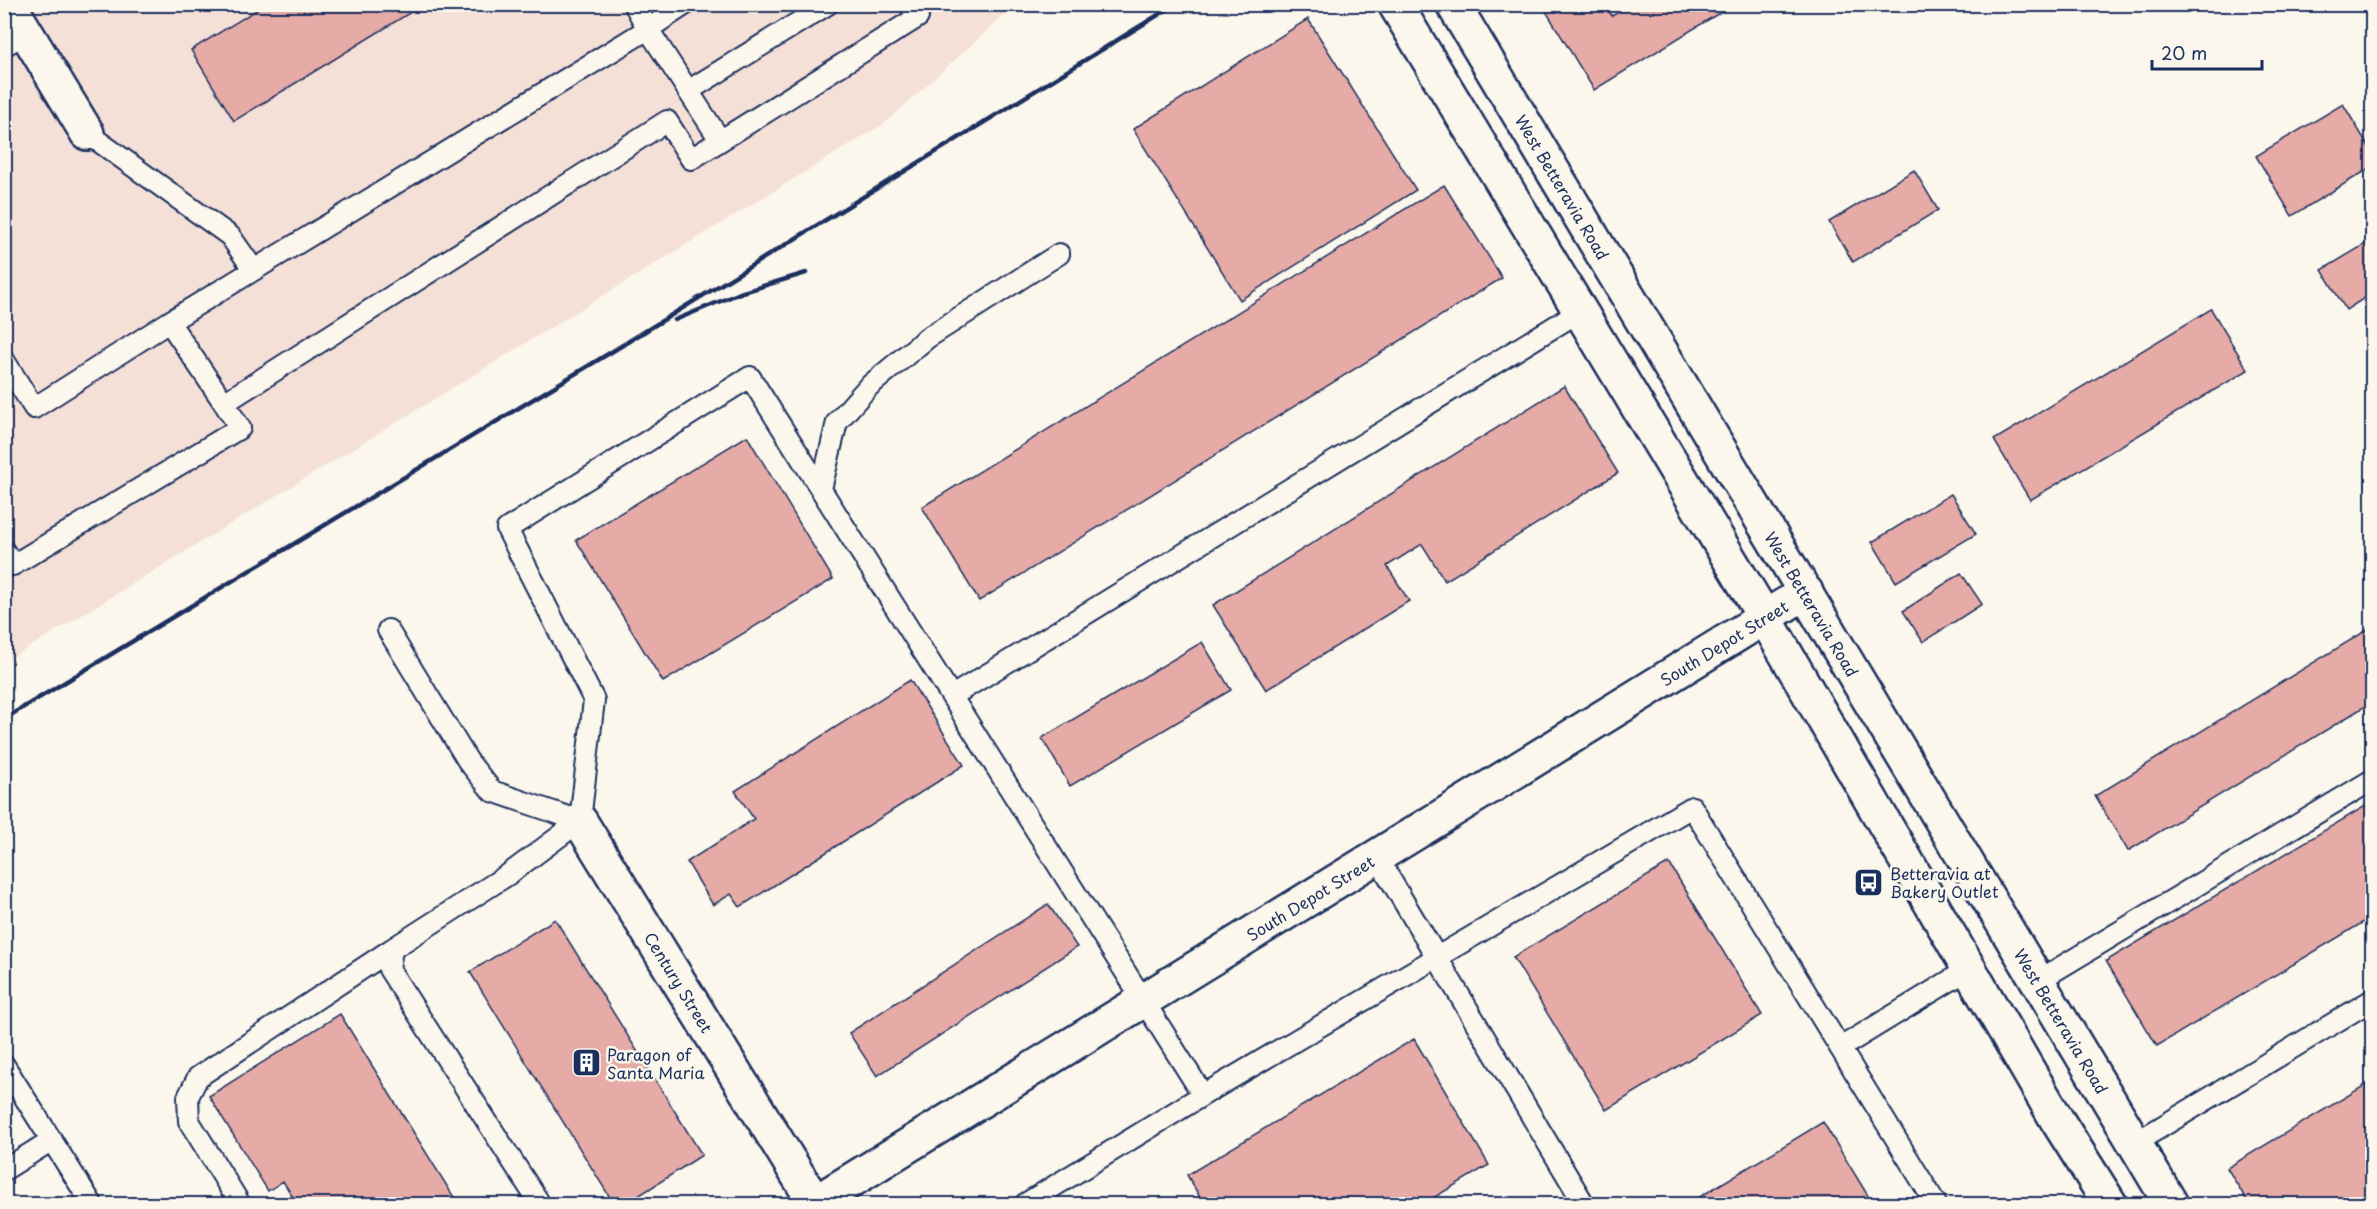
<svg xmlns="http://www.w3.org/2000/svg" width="2377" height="1209" font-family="'Playpen Sans',sans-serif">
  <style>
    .built { fill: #f5e0d7 }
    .building { fill: #e6aba7; stroke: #1b2f5e; stroke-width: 1.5 }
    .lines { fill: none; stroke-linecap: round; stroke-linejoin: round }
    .service-casing { stroke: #1b2f5e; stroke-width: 24 }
    .minor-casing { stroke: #1b2f5e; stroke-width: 38 }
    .secondary-casing { stroke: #1b2f5e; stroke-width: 38 }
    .service { stroke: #fbf7ec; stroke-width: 20 }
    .minor { stroke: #fbf7ec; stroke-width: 33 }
    .secondary { stroke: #fbf7ec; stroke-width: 33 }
    .rail { stroke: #1b2f5e; stroke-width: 4.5 }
    .labels { text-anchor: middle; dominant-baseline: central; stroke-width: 5; stroke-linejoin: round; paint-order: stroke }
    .street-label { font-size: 16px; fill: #1b2f5e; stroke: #fbf7ec }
    .poi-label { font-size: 16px; fill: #1b2f5e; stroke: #fbf7ec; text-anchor: start }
  </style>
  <rect width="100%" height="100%" fill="#fbf7ec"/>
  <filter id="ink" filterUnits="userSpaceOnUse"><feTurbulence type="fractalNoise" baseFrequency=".0167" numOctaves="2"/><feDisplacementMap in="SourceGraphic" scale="12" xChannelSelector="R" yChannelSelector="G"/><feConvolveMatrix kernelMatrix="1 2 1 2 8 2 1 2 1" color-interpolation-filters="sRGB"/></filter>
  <g filter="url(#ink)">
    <path class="built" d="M5,5H1021L1008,12L885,123L5,662Z"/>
    <path class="building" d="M266,4H424L234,121L191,50Z
      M1003,4H1021L1008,12Z
      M1549,4H1605L1612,16L1632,4H1734L1594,90L1544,8Z
      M1308,19L1416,190L1240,300L1133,129Z
      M2343,104L2372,152V167L2292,216L2256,156Z
      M1914,170L1938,210L1853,262L1829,222Z
      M1444,185L1502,278L979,601L922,507Z
      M2372,240V293L2346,310L2322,270Z
      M2211,309L2248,370L2030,500L1994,440Z
      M1564,386L1618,473L1445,581L1422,544L1387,566L1409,601L1266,690L1213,605Z
      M747,436L833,579L663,682L576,540Z
      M1951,494L1976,534L1896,582L1872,542Z
      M1961,573L1982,604L1923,642L1903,611Z
      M2372,627V702L2128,851L2095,796Z
      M1202,642L1231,690L1070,786L1042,738Z
      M910,680L964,765L740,907L731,894L713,905L687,862L754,819L735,791Z
      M2372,802V917L2157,1046L2106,961Z
      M1669,863L1762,1015L1606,1110L1513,957Z
      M1048,904L1077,947L877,1076L849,1033Z
      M555,919L702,1155L626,1204H614L470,972Z
      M340,1014L455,1199L447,1204H297L283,1181L268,1191L209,1096Z
      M1414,1039L1489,1165L1423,1204H1187L1200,1197L1187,1175Z
      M2372,1081V1195L2357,1204H2249L2227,1168Z
      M1823,1122L1873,1204H1688Z"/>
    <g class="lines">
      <defs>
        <path id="service" d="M634,4L648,29L169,322L224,403L667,121L691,159L918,17L910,4
          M686,4L648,29L720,140
          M4,46L26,33
          M688,91L828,4
          M87,133L230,236L254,270
          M4,360L34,408L169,322
          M821,489L837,422L868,387L927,338L1059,254
          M4,551L13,565L240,428L224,403
          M388,630L468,761L492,791L580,821
          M952,696L1580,311
          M1377,857L1584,1204
          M2036,982L2372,780
          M1840,1048L1969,969
          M4,1065L92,1204
          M1203,1095L1692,807L1936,1204
          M2133,1144L2372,1000
          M4,1170L52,1140
          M240,1204L189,1121L188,1097L198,1077L392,949
          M540,1204L389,969L392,949L509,874L580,821L594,700L507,529L750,377L1203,1095L1025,1204"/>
        <g id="minor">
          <path d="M9,4L87,133"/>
          <path id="s1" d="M580,821L815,1203"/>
          <path id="s2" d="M813,1204L1806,592"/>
        </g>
        <g id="secondary">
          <path d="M1395,4L1765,618L2057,1120L2110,1204"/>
          <path id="s3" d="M1453,4L2171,1204"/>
        </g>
      </defs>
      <use href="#service" class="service-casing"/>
      <use href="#minor" class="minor-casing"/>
      <use href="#secondary" class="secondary-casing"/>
      <use href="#service" class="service"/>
      <use href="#minor" class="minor"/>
      <use href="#secondary" class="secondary"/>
      <path class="rail" d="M675,320L740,293L806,273
        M4,719L613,351L1176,4"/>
    </g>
  </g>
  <defs>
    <symbol id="bus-square" viewBox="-11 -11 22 22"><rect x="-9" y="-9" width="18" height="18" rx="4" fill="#1b2f5e" stroke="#fbf7ec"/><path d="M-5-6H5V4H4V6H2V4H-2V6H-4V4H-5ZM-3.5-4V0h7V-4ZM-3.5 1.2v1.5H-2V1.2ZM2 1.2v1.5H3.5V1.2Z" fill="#fff"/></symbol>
    <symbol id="building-square" viewBox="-11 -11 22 22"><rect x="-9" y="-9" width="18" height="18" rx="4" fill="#1b2f5e" stroke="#fbf7ec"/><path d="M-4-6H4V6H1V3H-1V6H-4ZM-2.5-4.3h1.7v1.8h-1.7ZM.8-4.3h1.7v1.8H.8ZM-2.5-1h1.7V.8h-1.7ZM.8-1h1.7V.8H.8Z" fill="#fff"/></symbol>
  </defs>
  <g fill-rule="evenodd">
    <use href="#bus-square" x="1852" y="866" width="33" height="33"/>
    <use href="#building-square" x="570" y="1046" width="33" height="33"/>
  </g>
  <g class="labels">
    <g class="street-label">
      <text stroke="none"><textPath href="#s3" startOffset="213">West Betteravia Road</textPath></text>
      <text stroke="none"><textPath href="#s3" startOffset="699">West Betteravia Road</textPath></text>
      <text stroke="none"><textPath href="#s2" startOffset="1070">South Depot Street</textPath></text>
      <text stroke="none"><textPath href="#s2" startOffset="584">South Depot Street</textPath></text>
      <text stroke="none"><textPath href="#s1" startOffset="189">Century Street</textPath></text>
      <text stroke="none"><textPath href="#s3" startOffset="1185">West Betteravia Road</textPath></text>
    </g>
    <g class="poi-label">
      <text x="1890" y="873">Betteravia at<tspan x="1890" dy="18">Bakery Outlet</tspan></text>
      <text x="607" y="1054">Paragon of<tspan x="607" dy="18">Santa Maria</tspan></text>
    </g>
  </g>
  <rect width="2377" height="1209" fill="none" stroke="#fbf7ec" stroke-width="24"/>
  <rect x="12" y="12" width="2353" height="1185" fill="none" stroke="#1b2f5e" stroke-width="2" filter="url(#ink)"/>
  <path d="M2152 60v9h110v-9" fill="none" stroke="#1b2f5e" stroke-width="3"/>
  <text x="2161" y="60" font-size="18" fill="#1b2f5e" stroke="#fbf7ec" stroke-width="4.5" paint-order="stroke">20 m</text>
</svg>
